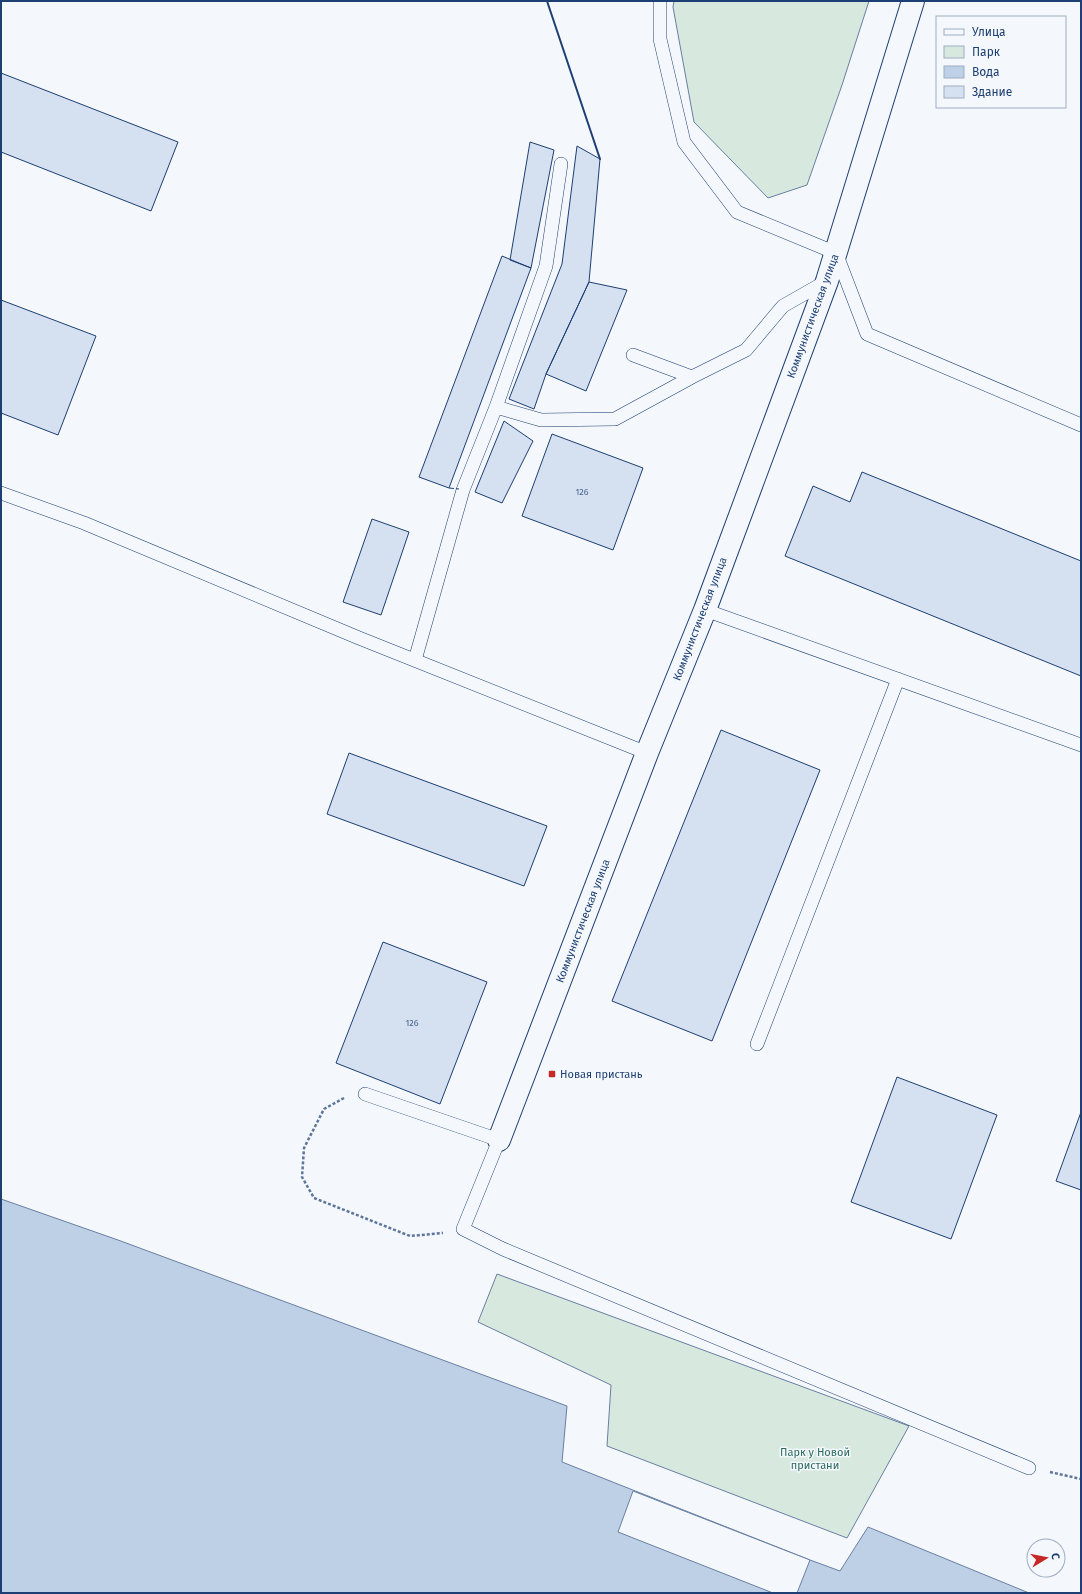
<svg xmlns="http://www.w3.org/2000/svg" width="1082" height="1594" font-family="'Fira Sans',sans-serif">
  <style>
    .green { fill: #d7e8df; stroke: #687fa3 }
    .water { fill: #bed0e5; stroke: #687fa3 }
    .pier { fill: #f4f7fb; stroke: #687fa3 }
    .building { fill: #d5e0f0; stroke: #1d3f73 }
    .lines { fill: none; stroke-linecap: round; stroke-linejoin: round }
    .service-casing { stroke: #1d3f73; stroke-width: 14 }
    .minor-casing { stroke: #1d3f73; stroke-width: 24 }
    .path { stroke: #5e769c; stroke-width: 2.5; stroke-dasharray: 3 2; stroke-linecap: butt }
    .service { stroke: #f4f7fb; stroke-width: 13 }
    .minor { stroke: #f4f7fb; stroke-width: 22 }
    .fence { stroke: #1d3f73; stroke-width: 1; stroke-dasharray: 5 2; stroke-linecap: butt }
    .wall { stroke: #1d3f73; stroke-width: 2 }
    .poi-dot { fill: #c62828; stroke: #f4f7fb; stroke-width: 1.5 }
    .labels { text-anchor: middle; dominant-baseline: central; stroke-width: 3; stroke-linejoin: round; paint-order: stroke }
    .number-label { font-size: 9px; fill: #4b6792 }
    .street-label { font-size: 11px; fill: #1d3f73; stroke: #f4f7fb }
    .poi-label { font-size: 11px; fill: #1d3f73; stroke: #f4f7fb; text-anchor: start }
    .park-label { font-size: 11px; fill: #2c6c60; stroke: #f4f7fb }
  </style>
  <rect width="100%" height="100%" fill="#f4f7fb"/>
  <path class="green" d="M674,1H869L842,85L807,185L768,198L694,122L673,7Z
    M497,1274L909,1426L847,1538L607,1446L611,1385L478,1322Z"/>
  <path class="water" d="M1,1199L118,1240L567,1406L562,1462L810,1560L840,1571L868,1527L1029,1593H1Z"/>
  <path class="pier" d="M633,1491L810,1560L797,1593H773L618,1532Z"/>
  <path class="building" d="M1,73L178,142L151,211L1,152Z
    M530,142L554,150L531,268L510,260Z
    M577,146L600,159L589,282L546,374L534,409L509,399L562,264Z
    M502,256L531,268L449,488L419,477Z
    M589,282L627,290L586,391L546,374Z
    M1,300L96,336L58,435L1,413Z
    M504,421L533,441L502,503L475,492Z
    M552,434L643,468L613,550L522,516Z
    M862,472L1081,561V676L785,556L813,486L850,502Z
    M372,519L409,532L381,615L343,602Z
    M721,730L820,770L712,1041L612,1001Z
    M349,753L547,826L524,886L327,814Z
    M383,942L487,982L440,1104L336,1063Z
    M897,1077L997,1115L951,1239L851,1202Z
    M1081,1112V1190L1056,1181Z"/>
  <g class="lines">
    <defs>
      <path id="service" d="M660,1V39L684,142L737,212L836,253L867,334L1081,425
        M561,164L546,266L496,407L541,420L615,419L692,377L746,350L783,306L827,281
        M633,355L692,377
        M1,493L84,523L359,638L647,753
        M705,610L1081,745
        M415,660L463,490L496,407
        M757,1044L898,679
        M365,1094L499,1140L463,1229L503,1249L1029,1468"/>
      <path id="minor" d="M499,1140L647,753L705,610L827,281L913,1"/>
    </defs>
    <use href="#service" class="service-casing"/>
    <use href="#minor" class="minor-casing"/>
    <path class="path" d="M344,1098L324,1109L304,1148L302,1177L314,1198L410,1236L443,1233
      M1050,1472L1081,1479"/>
    <use href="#service" class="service"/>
    <use href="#minor" class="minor"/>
    <path class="fence" d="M449,488L459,489"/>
    <path class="wall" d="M547,1L600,159"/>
  </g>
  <rect class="poi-dot" x="548" y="1070" width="8" height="8" rx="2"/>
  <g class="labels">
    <g class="number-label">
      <text x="582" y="492">126</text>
      <text x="412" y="1023">126</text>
    </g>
    <g class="street-label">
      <text transform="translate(813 316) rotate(-70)">Коммунистическая улица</text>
      <text transform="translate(700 619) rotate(-69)">Коммунистическая улица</text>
      <text transform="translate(583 921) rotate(-69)">Коммунистическая улица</text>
    </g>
    <g class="poi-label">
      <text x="560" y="1074">Новая пристань</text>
    </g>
    <g class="park-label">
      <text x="815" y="1452">Парк у Новой<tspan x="815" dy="13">пристани</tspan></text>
    </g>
  </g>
  <rect width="1082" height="1594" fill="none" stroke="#1d3f73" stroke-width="4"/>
  <rect x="936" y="16" width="130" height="92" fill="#f4f7fb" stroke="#9eadc5"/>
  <rect x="944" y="29" width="20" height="6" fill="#f4f7fb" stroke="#9eadc5"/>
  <text x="972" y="36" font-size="12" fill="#1d3f73">Улица</text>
  <rect x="944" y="46" width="20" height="12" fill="#d7e8df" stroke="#9eadc5"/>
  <text x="972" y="56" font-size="12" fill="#1d3f73">Парк</text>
  <rect x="944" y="66" width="20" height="12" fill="#bed0e5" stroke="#9eadc5"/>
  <text x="972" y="76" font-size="12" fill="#1d3f73">Вода</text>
  <rect x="944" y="86" width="20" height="12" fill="#d5e0f0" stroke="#9eadc5"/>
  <text x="972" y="96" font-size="12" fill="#1d3f73">Здание</text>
  <g transform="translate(1046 1558) rotate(80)"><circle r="19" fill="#f4f7fb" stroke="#9eadc5"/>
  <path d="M0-3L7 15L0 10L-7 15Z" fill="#c62828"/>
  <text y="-6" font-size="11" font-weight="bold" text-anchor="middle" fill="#1d3f73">С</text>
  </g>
</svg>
